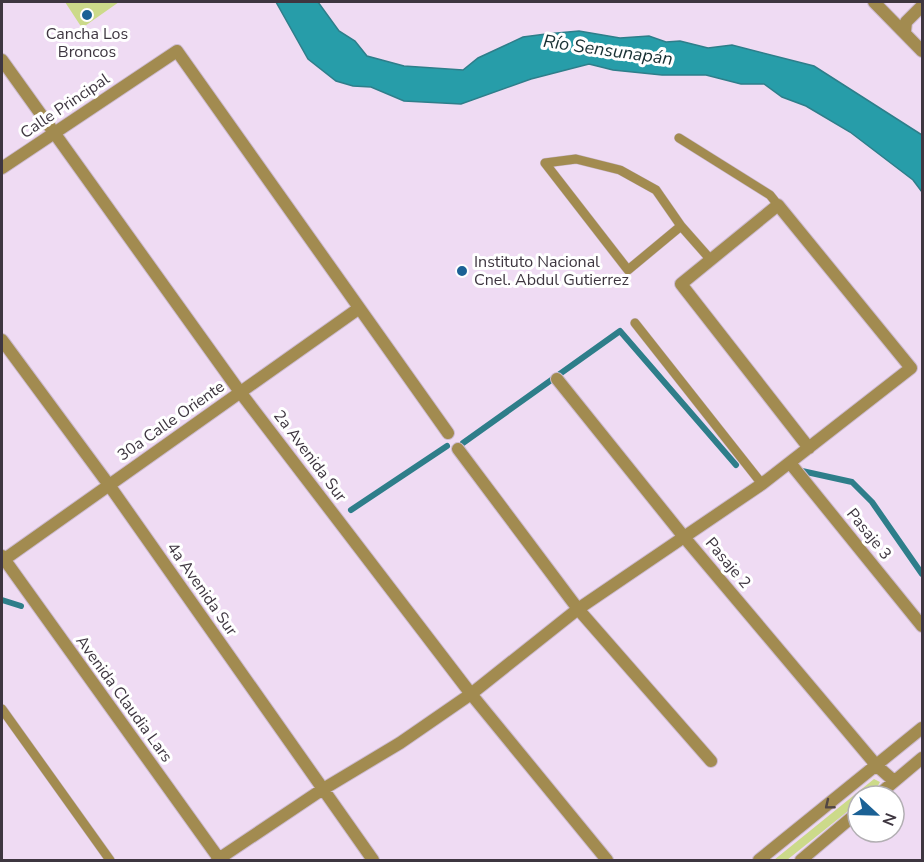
<svg xmlns="http://www.w3.org/2000/svg" width="924" height="862" font-family="'Nunito Sans',sans-serif">
  <style>
    .green { fill: #ccda8a }
    .water { fill: #279da9; stroke: #2e7e8a; stroke-width: 1.5 }
    .lines { fill: none; stroke-linecap: round; stroke-linejoin: round }
    .stream { stroke: #2e7e8a; stroke-width: 6 }
    .lane-casing { stroke: #ccbacf; stroke-width: 10 }
    .street-casing { stroke: #ccbacf; stroke-width: 14 }
    .lane { stroke: #a28b50; stroke-width: 9 }
    .street { stroke: #a28b50; stroke-width: 12 }
    .oneway { stroke: #524743 }
    .poi-dot { fill: #1b6195; stroke: #fff; stroke-width: 2 }
    .labels { text-anchor: middle; dominant-baseline: central; stroke-width: 6; stroke-linejoin: round; paint-order: stroke }
    .poi-label { font-size: 16px; fill: #3e3640; stroke: #fff }
    .street-label { font-size: 16px; fill: #3e3640; stroke: #fff }
    .water-label { font-size: 18px; font-style: italic; fill: #193134; stroke: #fff }
  </style>
  <rect width="100%" height="100%" fill="#efdbf3"/>
  <path class="green" d="M65,2H119L82,28Z
    M874,779L880,782C876,791 867,796 858,796V803L787,860H774Z"/>
  <path class="water" d="M276,2H318L339,31L355,41L367,56L404,66L463,70L478,58L523,37L546,34L579,31L620,38L649,36L666,42L680,41L708,48L732,45L814,66L922,135V192L913,180L850,132L806,106L782,97L764,84H741L706,75H662L613,70L589,64L531,79L461,104L404,101L371,87L353,86L336,81L308,59Z"/>
  <g class="lines">
    <path class="stream" d="M463,443L620,331L736,465
      M802,471L852,482L872,502L922,574
      M351,510L447,446
      M2,600L21,606"/>
    <defs>
      <path id="lane" d="M679,138L770,195L778,205
        M681,226L656,190L620,170L576,159L545,163L628,270L681,226L711,260
        M635,323L762,484
        M2,709L110,860"/>
      <path id="street" d="M874,2L922,51
        M905,32L906,22L922,6
        M2,60L240,392L471,694L607,860
        M2,168L177,51L448,433
        M2,340L109,485L373,860
        M557,379L684,537L877,766L894,781
        M458,449L578,609L711,761
        M790,463L922,626
        M2,556L220,860
        M2,561L358,309
        M877,796L922,758
        M217,860L320,791L400,743L471,694L578,609L762,484L911,368L778,205L681,284L809,448
        M759,860L922,728
        M801,860L858,812"/>
    </defs>
    <use href="#lane" class="lane-casing"/>
    <use href="#street" class="street-casing"/>
    <use href="#lane" class="lane"/>
    <use href="#street" class="street"/>
  </g>
  <defs><path id="oneway-chevron" d="M-2-3.5L2.5 0L-2 3.5" fill="none" stroke-width="1.6" stroke-linecap="round" stroke-linejoin="round" transform="scale(1.5)"/></defs>
  <use class="oneway" href="#oneway-chevron" transform="translate(829 805) rotate(141)"/>
  <g class="poi-dot">
    <circle cx="87" cy="15" r="6"/>
    <circle cx="462" cy="271" r="6"/>
  </g>
  <g class="labels">
    <g class="poi-label">
      <text x="87" y="34">Cancha Los<tspan x="87" dy="18">Broncos</tspan></text>
      <text x="474" y="262" text-anchor="start">Instituto Nacional<tspan x="474" dy="18">Cnel. Abdul Gutierrez</tspan></text>
    </g>
    <g class="street-label">
      <text transform="translate(65 106) rotate(-34)">Calle Principal</text>
      <text transform="translate(171 421) rotate(-35)">30a Calle Oriente</text>
      <text transform="translate(310 456) rotate(53)">2a Avenida Sur</text>
      <text transform="translate(869 534) rotate(51)">Pasaje 3</text>
      <text transform="translate(728 563) rotate(50)">Pasaje 2</text>
      <text transform="translate(202 589) rotate(55)">4a Avenida Sur</text>
      <text transform="translate(124 699) rotate(54)">Avenida Claudia Lars</text>
    </g>
    <g class="water-label">
      <text transform="translate(608 50) rotate(8)">Río Sensunapán</text>
    </g>
  </g>
  <rect width="924" height="862" fill="none" stroke="#3e3640" stroke-width="6"/>
  <g transform="translate(876 814) rotate(112)"><circle r="28" fill="#ffffff" stroke="#b2afb3" stroke-width="1.5"/>
  <path d="M0-4.5L10 22L0 15L-10 22Z" fill="#1b6195"/>
  <text y="-9" font-size="16" font-weight="bold" text-anchor="middle" fill="#3e3640">N</text>
  </g>
</svg>
